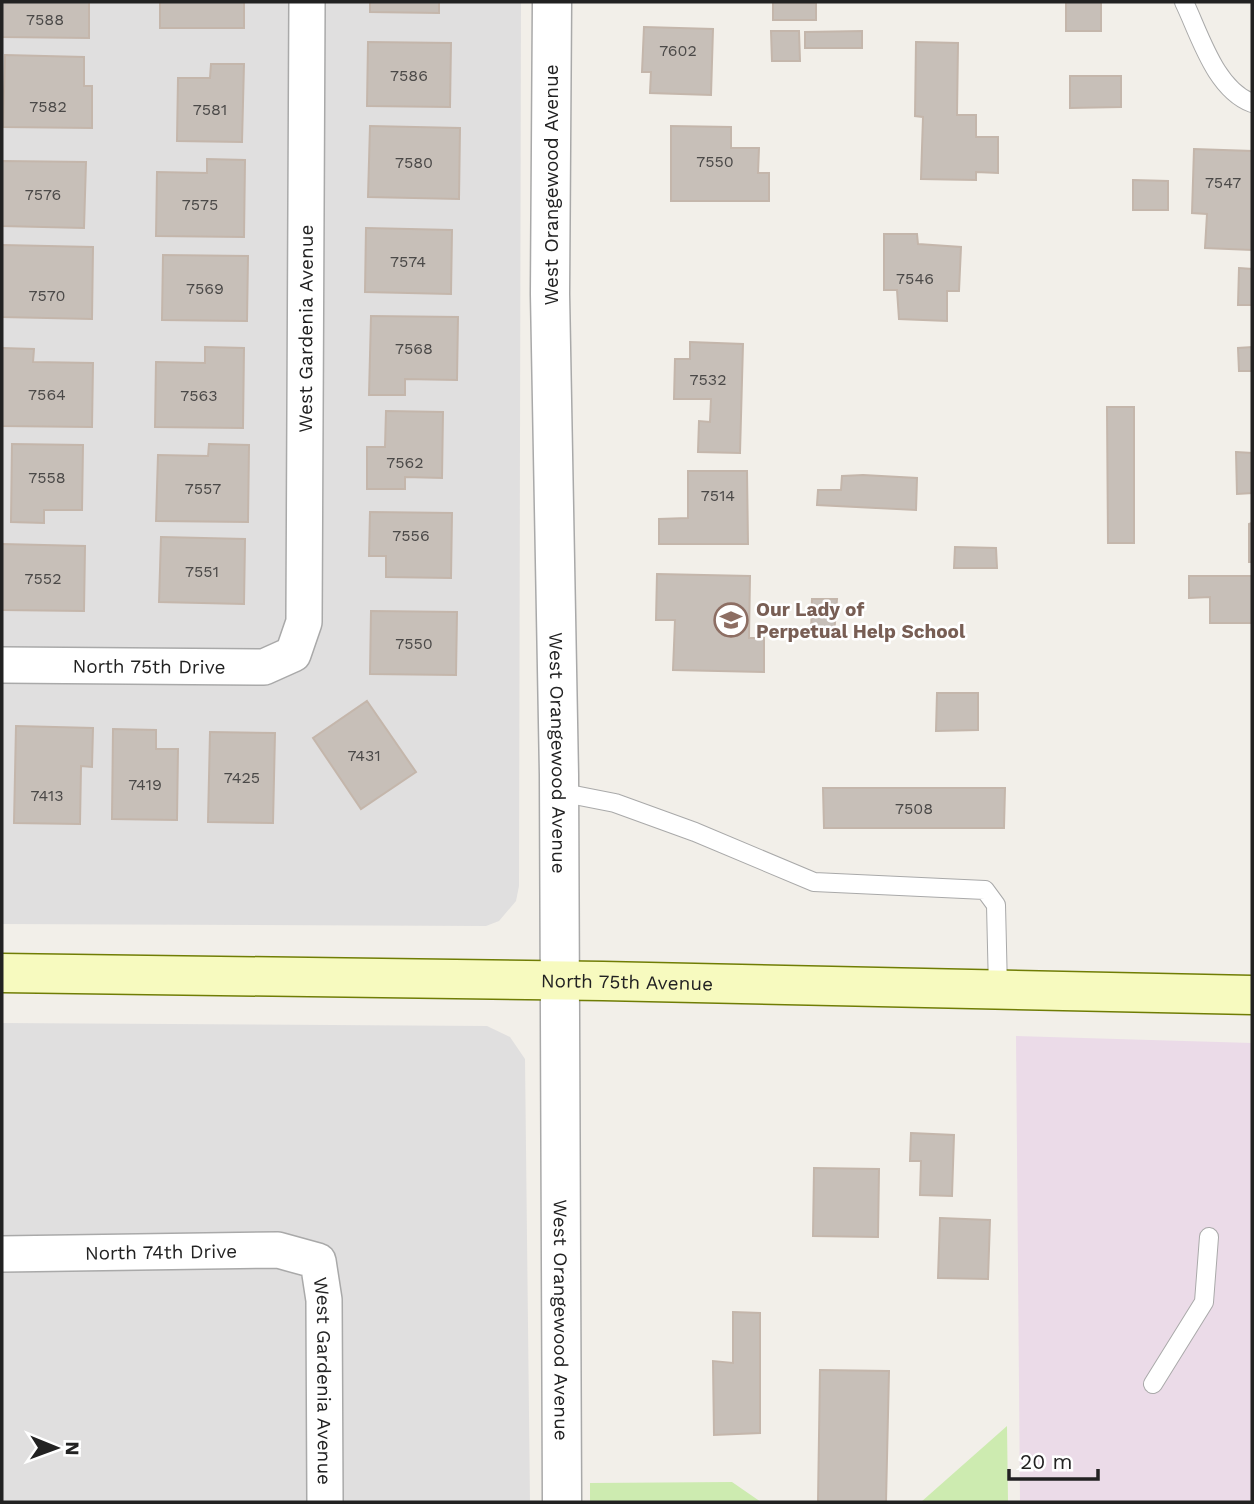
<svg xmlns="http://www.w3.org/2000/svg" width="1254" height="1504" font-family="'Work Sans',sans-serif">
  <style>
    .residential { fill: #e0dfdf }
    .industrial { fill: #ebdbe8 }
    .grass { fill: #cdebb0 }
    .building { fill: #c7bfb8; stroke: #c4b6ab; stroke-width: 2 }
    .lines { fill: none; stroke-linecap: round; stroke-linejoin: round }
    .service-casing { stroke: #a9a9a9; stroke-width: 20 }
    .minor-casing { stroke: #a9a9a9; stroke-width: 38 }
    .tertiary-casing { stroke: #a9a9a9; stroke-width: 41 }
    .secondary-casing { stroke: #707d05; stroke-width: 41 }
    .service { stroke: #fff; stroke-width: 18 }
    .minor { stroke: #fff; stroke-width: 35 }
    .tertiary { stroke: #fff; stroke-width: 38 }
    .secondary { stroke: #f7fabf; stroke-width: 38 }
    .labels { text-anchor: middle; dominant-baseline: central; stroke-width: 5; stroke-linejoin: round; paint-order: stroke }
    .number-label { font-size: 16px; fill: #4b4948 }
    .street-label { font-size: 19px; fill: #222; stroke: #fff }
    .education-label { font-size: 19px; font-weight: bold; fill: #785e54; stroke: #fff; text-anchor: start }
  </style>
  <rect width="100%" height="100%" fill="#f2efe9"/>
  <path class="residential" d="M2,2H521L519,886L516,901L499,921L486,926L2,924Z
    M2,1023L487,1026L510,1037L525,1059L530,1502H2Z"/>
  <path class="industrial" d="M1016,1036L1252,1043V1502H1020Z"/>
  <path class="grass" d="M1007,1426L1008,1502H921Z
    M732,1482L761,1502H590V1483Z"/>
  <path class="building" d="M2,2H89V38L2,37Z
    M160,2H244V28H160Z
    M370,2H439V13L370,12Z
    M773,2L816,3V20H773Z
    M1066,2H1101V31H1066Z
    M644,27L713,29L711,95L650,93L651,72H642Z
    M771,31H799L800,61H772Z
    M862,31V48H805V32Z
    M368,42L451,43L450,107L367,106Z
    M916,42L958,43L957,115H976V137H998V173L976,172V180L921,179L923,117L915,116Z
    M5,55L84,57V86H92V128L3,127Z
    M211,64H244L242,142L177,141L178,78H210Z
    M1070,76H1121V107L1070,108Z
    M370,126L460,128L459,199L368,197Z
    M671,126L731,127V148H759L758,173H769V201H671Z
    M1194,149L1252,151V250L1205,248L1207,214L1192,213Z
    M207,159L245,160L244,237L156,236L157,172L207,173Z
    M2,161L86,162L84,228L2,226Z
    M1133,180L1168,181V210H1133Z
    M366,228L452,230L451,294L365,292Z
    M884,234H917L918,244L961,247L959,291H947V321L899,319L897,290H884Z
    M2,245L93,247L92,319L2,317Z
    M163,255L248,256L247,321L162,320Z
    M1239,268L1252,269V305H1238Z
    M371,316L458,317L457,380L405,379V395H369Z
    M690,342L743,344L740,453L698,452L699,421L710,422L711,399H674L675,359H690Z
    M205,347L244,348L243,428L155,427L156,362L205,363Z
    M1252,347V371H1239L1238,348Z
    M2,348L34,349L33,362L93,363L92,427L2,426Z
    M1107,407H1134V543H1108Z
    M386,411L443,412L442,478L405,477V489H367V447H385Z
    M12,444L83,445L82,510H44V523L11,522Z
    M209,444L249,445L248,522L156,521L158,455L208,456Z
    M1236,452L1252,453V493L1237,494Z
    M688,471H747L748,544H659V519L688,518Z
    M863,475L917,478L916,510L817,505L818,490H841L842,476Z
    M370,512L452,513L451,578L386,577V556H369Z
    M1252,523V562H1249V524Z
    M161,537L245,539L244,604L159,602Z
    M2,544L85,546L84,611L2,610Z
    M955,547L996,548L997,568H954Z
    M657,574L750,576L749,638H764V672L673,670L675,620H656Z
    M1189,576H1252V623H1210V597L1189,598Z
    M812,599H837L834,634H811Z
    M371,611L457,612L456,675L370,674Z
    M937,693H978V730L936,731Z
    M367,701L416,772L361,809L313,738Z
    M16,726L93,728L92,767L81,766L80,824L14,823Z
    M113,729L156,730V749H178L177,820L112,819Z
    M210,732L275,733L273,823L208,822Z
    M823,788H1005L1004,828H824Z
    M911,1133L954,1135L952,1196L920,1195L921,1161H910Z
    M814,1168L879,1169L878,1237L813,1236Z
    M940,1218L990,1220L988,1279L938,1278Z
    M733,1312L760,1313V1433L714,1435L713,1361L733,1363Z
    M820,1370L889,1371L886,1502H818Z"/>
  <g class="lines">
    <defs>
      <path id="service" d="M1184,2C1200,35 1215,89 1252,103
        M559,792L615,803L695,832L814,882L985,890L996,905L998,989
        M1153,1384L1204,1302L1209,1237"/>
      <g id="minor">
        <path id="s1" d="M2,665L264,667L293,654L304,622L307,2"/>
        <path id="s2" d="M2,1254L278,1250L318,1261L324,1300L325,1502"/>
      </g>
      <g id="tertiary">
        <path id="s3" d="M552,2L550,294L559,775L562,1502"/>
      </g>
      <g id="secondary">
        <path id="s4" d="M2,973L603,981L1252,995"/>
      </g>
    </defs>
    <use href="#service" class="service-casing"/>
    <use href="#minor" class="minor-casing"/>
    <use href="#tertiary" class="tertiary-casing"/>
    <use href="#secondary" class="secondary-casing"/>
    <use href="#service" class="service"/>
    <use href="#minor" class="minor"/>
    <use href="#tertiary" class="tertiary"/>
    <use href="#secondary" class="secondary"/>
  </g>
  <defs>
    <symbol id="school-ring" viewBox="-11 -11 22 22"><circle r="9.5" fill="#fff" stroke="#8d6e63" stroke-width="1.5"/><path d="M0-5L7-2L0 1L-7-2ZM-4 1L0 2.5L4 1V4Q0 6-4 4Z" fill="#8d6e63"/></symbol>
  </defs>
  <g fill-rule="evenodd">
    <use href="#school-ring" x="712" y="601" width="38" height="38"/>
  </g>
  <g class="labels">
    <g class="number-label">
      <text x="45" y="19">7588</text>
      <text x="678" y="50">7602</text>
      <text x="409" y="75">7586</text>
      <text x="48" y="106">7582</text>
      <text x="210" y="109">7581</text>
      <text x="715" y="161">7550</text>
      <text x="414" y="162">7580</text>
      <text x="1223" y="182">7547</text>
      <text x="43" y="194">7576</text>
      <text x="200" y="204">7575</text>
      <text x="408" y="261">7574</text>
      <text x="915" y="278">7546</text>
      <text x="205" y="288">7569</text>
      <text x="47" y="295">7570</text>
      <text x="414" y="348">7568</text>
      <text x="708" y="379">7532</text>
      <text x="47" y="394">7564</text>
      <text x="199" y="395">7563</text>
      <text x="405" y="462">7562</text>
      <text x="47" y="477">7558</text>
      <text x="203" y="488">7557</text>
      <text x="718" y="495">7514</text>
      <text x="411" y="535">7556</text>
      <text x="202" y="571">7551</text>
      <text x="43" y="578">7552</text>
      <text x="414" y="643">7550</text>
      <text x="364" y="755">7431</text>
      <text x="242" y="777">7425</text>
      <text x="145" y="784">7419</text>
      <text x="47" y="795">7413</text>
      <text x="914" y="808">7508</text>
    </g>
    <g class="street-label">
      <text transform="translate(551 185) rotate(-90)">West Orangewood Avenue</text>
      <text stroke="none"><textPath href="#s1" startOffset="621">West Gardenia Avenue</textPath></text>
      <text stroke="none"><textPath href="#s1" startOffset="147">North 75th Drive</textPath></text>
      <text stroke="none"><textPath href="#s3" startOffset="751">West Orangewood Avenue</textPath></text>
      <text stroke="none"><textPath href="#s4" startOffset="625">North 75th Avenue</textPath></text>
      <text stroke="none"><textPath href="#s2" startOffset="159">North 74th Drive</textPath></text>
      <text stroke="none"><textPath href="#s3" startOffset="1318">West Orangewood Avenue</textPath></text>
      <text stroke="none"><textPath href="#s2" startOffset="438">West Gardenia Avenue</textPath></text>
    </g>
    <g class="education-label">
      <text x="756" y="609">Our Lady of<tspan x="756" dy="22">Perpetual Help School</tspan></text>
    </g>
  </g>
  <rect width="1254" height="1504" fill="none" stroke="#222222" stroke-width="7"/>
  <g transform="translate(56 1448) rotate(91)" stroke="#ffffff" stroke-width="5" paint-order="stroke">
  <path d="M0-5L12 26L0 18L-12 26Z" fill="#222222"/>
  <text y="-10" font-size="19" font-weight="bold" text-anchor="middle" fill="#222222">N</text>
  </g>
  <path d="M1009 1469v10h89v-10" fill="none" stroke="#222222" stroke-width="3.5"/>
  <text x="1020" y="1469" font-size="21" fill="#222222" stroke="#ffffff" stroke-width="5" paint-order="stroke">20 m</text>
</svg>
